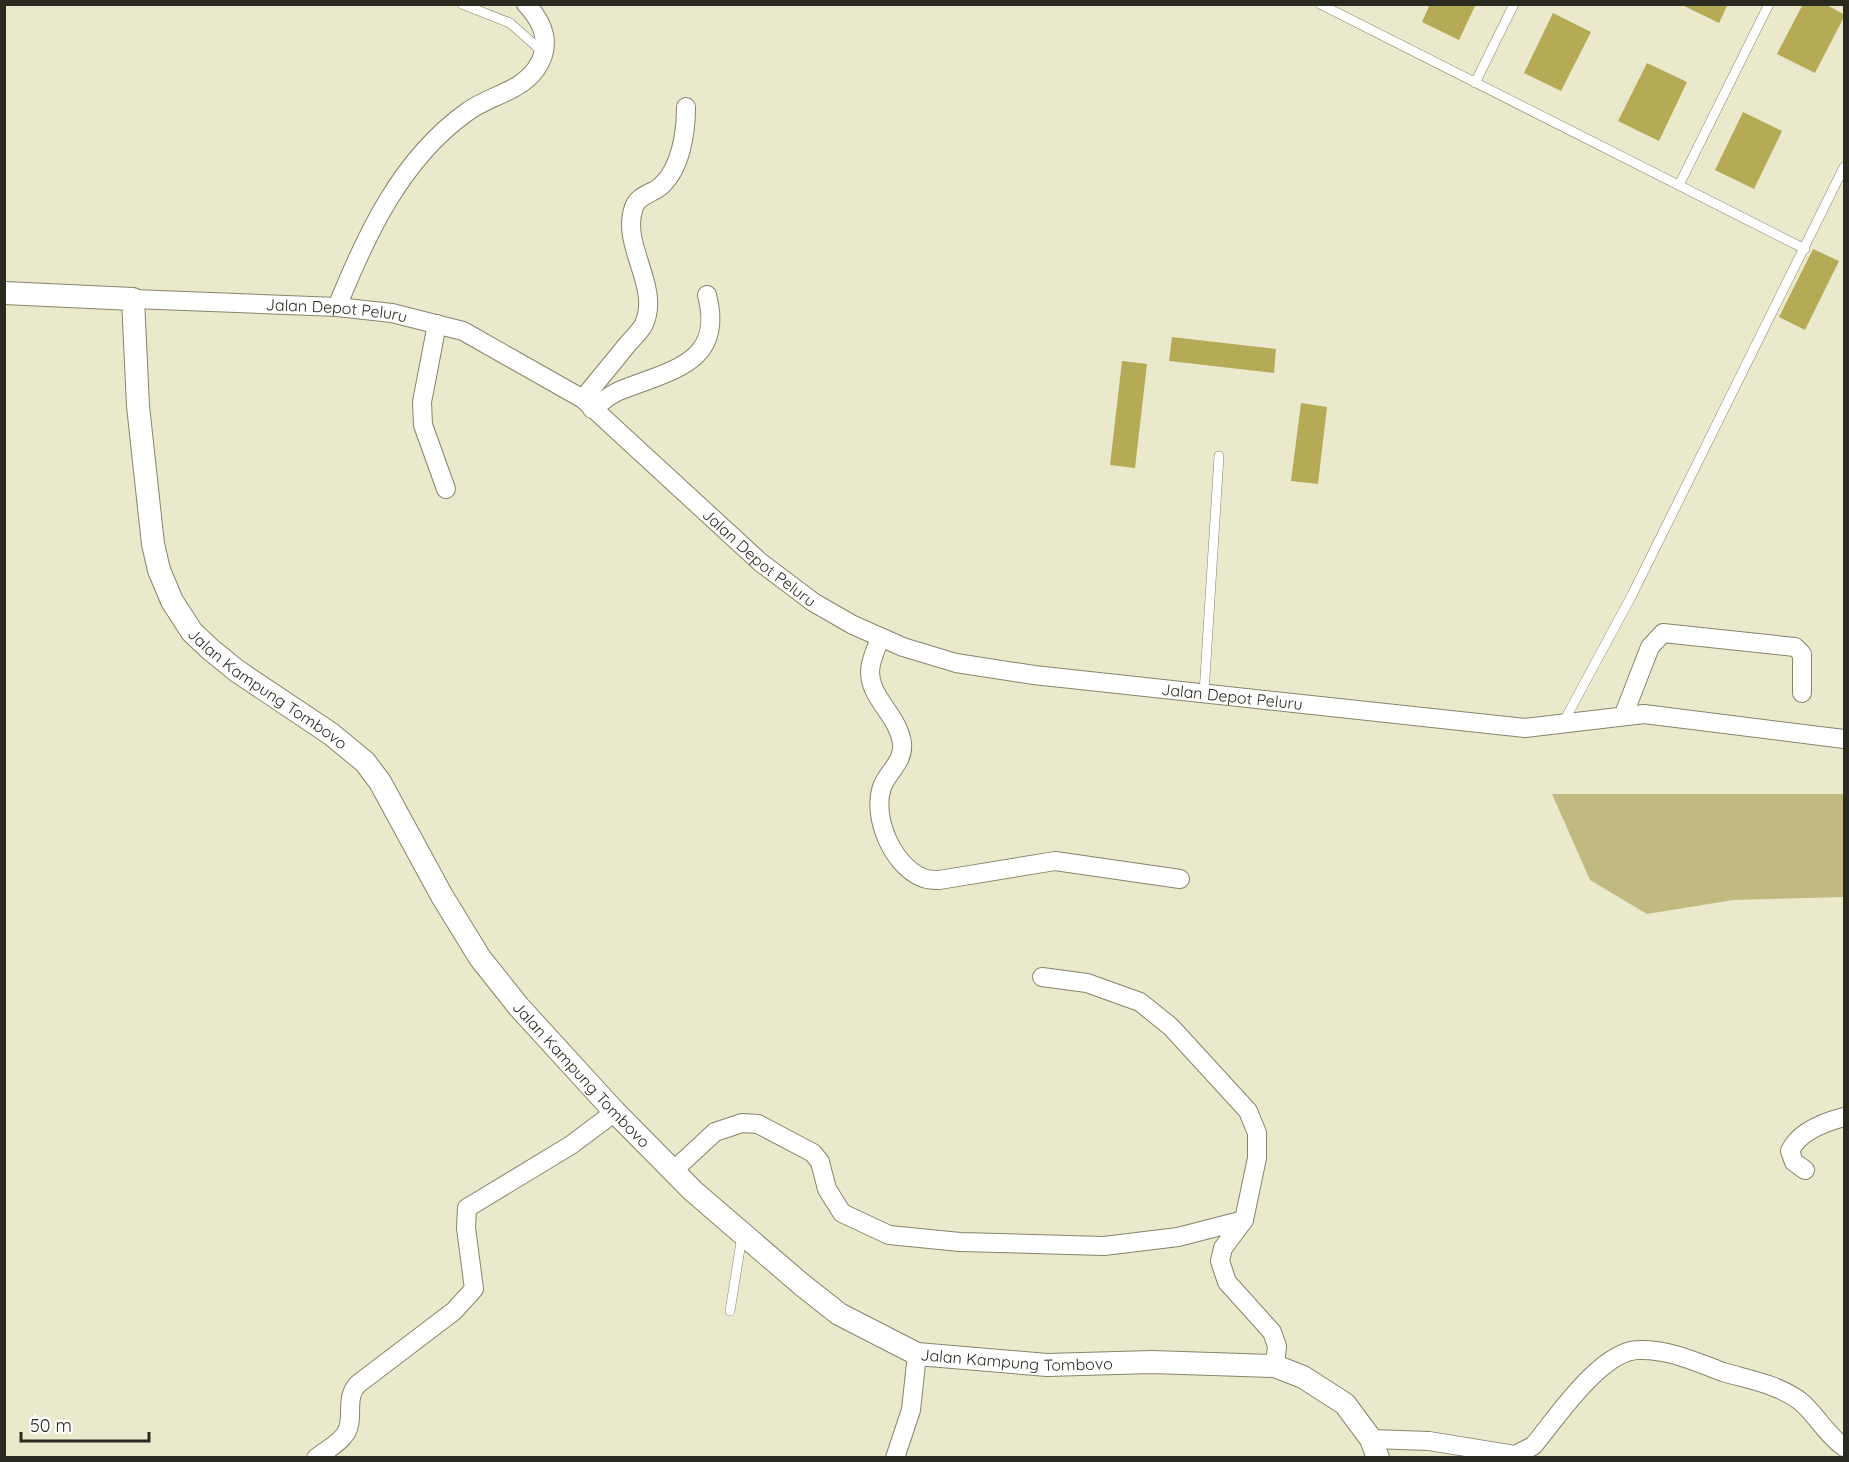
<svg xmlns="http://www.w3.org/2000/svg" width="1849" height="1462" font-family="Quicksand,sans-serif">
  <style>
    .green { fill: #c0ba81 }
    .building { fill: #b5ab56 }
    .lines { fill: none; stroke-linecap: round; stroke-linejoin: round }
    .service-casing { stroke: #87846a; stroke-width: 10 }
    .minor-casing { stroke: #87846a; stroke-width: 20 }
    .tertiary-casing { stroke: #87846a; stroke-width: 24 }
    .service { stroke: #fff; stroke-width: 9 }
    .minor { stroke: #fff; stroke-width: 18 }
    .tertiary { stroke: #fff; stroke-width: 22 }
    .labels { text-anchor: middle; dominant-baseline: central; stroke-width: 4.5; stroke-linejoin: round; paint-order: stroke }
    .street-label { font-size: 16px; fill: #2b2a20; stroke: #fff }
  </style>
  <rect width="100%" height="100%" fill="#ebe9cc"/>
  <path class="green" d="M1552,794H1844V897L1733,900L1647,914L1590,880Z"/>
  <path class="building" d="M1430,4H1476L1459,40L1422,22Z
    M1680,4H1728L1719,23Z
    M1803,4H1825L1845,15L1815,73L1777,54Z
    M1553,13L1591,32L1561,91L1524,73Z
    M1647,63L1687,82L1659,141L1618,121Z
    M1743,112L1782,131L1754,189L1715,170Z
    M1813,249L1839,261L1805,330L1779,317Z
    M1172,337L1276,349L1274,373L1169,361Z
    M1122,361L1147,364L1135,468L1110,465Z
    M1301,403L1327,407L1318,484L1291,481Z"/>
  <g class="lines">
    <defs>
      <path id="service" d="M462,4L510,23L544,53
        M1320,4L1805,249
        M1475,83L1514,4
        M1679,185L1769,4
        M1204,693L1219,456
        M1563,723L1632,595L1844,167
        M730,1311L742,1236"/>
      <g id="minor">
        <path id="s1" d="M133,299L337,307L392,313L463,331L583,399L760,562L813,602L853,625L903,647L956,663L1034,675L1525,728L1644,714L1844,739"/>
        <path d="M337,307C366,235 401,159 467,112C488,96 520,92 536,69C552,46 545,24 526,4"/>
        <path d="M437,324L422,402L423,425L446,489"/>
        <path d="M583,399C597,381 612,364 626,346C632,339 640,332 644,324C661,286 620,245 634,207C639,194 653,194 662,185C681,167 686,132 686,107"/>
        <path d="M592,409C601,403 609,395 619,391C670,370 725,364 707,295"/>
        <path d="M880,638C877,647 873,655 871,664C864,695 898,713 902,743C904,762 888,771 882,787C872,817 892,864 921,877C926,880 933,880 939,880L1055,861L1180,879"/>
        <path d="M1624,714L1650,647L1663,633L1795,647L1802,654V693"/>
        <path d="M1042,977L1087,983L1140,1002L1171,1027L1248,1111L1257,1133V1158L1244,1220L1223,1248L1220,1261L1227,1282L1272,1332L1277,1346L1275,1366"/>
        <path d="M674,1170L715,1132L742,1123L758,1124L813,1153L820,1162L827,1189L842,1213L889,1235L960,1242L1104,1246L1178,1237L1244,1220"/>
        <path d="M1805,1170L1794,1162L1790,1151C1799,1131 1825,1122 1844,1117"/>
        <path d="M1371,1439L1429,1441L1515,1455L1533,1446C1556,1419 1601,1350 1639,1350C1669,1349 1696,1362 1723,1372C1750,1380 1777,1384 1800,1401C1817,1415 1826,1435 1844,1447"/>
        <path d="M316,1458C326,1450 339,1444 346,1433C355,1418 344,1398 358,1384L454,1311L474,1289L466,1228L467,1208L571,1145L615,1112"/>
        <path d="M895,1458L911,1410L917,1354"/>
      </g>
      <g id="tertiary">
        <path id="s2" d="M4,293L133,299L138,406L153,544L159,570L172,601L192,632L210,649L237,671L331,734L365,762L380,782L442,896L480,958L519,1007L615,1112L693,1191L801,1284L839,1314L917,1354L1047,1365L1152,1362L1275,1366L1303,1377L1345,1404L1371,1439L1378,1458"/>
      </g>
    </defs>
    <use href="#service" class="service-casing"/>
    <use href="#minor" class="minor-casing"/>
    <use href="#tertiary" class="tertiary-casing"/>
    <use href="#service" class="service"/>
    <use href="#minor" class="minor"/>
    <use href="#tertiary" class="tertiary"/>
  </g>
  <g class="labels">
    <g class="street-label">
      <text stroke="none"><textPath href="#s1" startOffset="204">Jalan Depot Peluru</textPath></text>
      <text stroke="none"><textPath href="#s1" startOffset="708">Jalan Depot Peluru</textPath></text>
      <text stroke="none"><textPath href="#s2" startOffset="567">Jalan Kampung Tombovo</textPath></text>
      <text stroke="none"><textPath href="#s1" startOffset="1212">Jalan Depot Peluru</textPath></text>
      <text stroke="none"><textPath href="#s2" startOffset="1071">Jalan Kampung Tombovo</textPath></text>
      <text stroke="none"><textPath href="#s2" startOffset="1611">Jalan Kampung Tombovo</textPath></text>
    </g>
  </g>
  <rect width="1849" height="1462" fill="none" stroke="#2b2a20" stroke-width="12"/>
  <path d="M21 1432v9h128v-9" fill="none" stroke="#2b2a20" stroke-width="3"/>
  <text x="30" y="1432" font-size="18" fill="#2b2a20" stroke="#ffffff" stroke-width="4.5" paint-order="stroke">50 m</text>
</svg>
